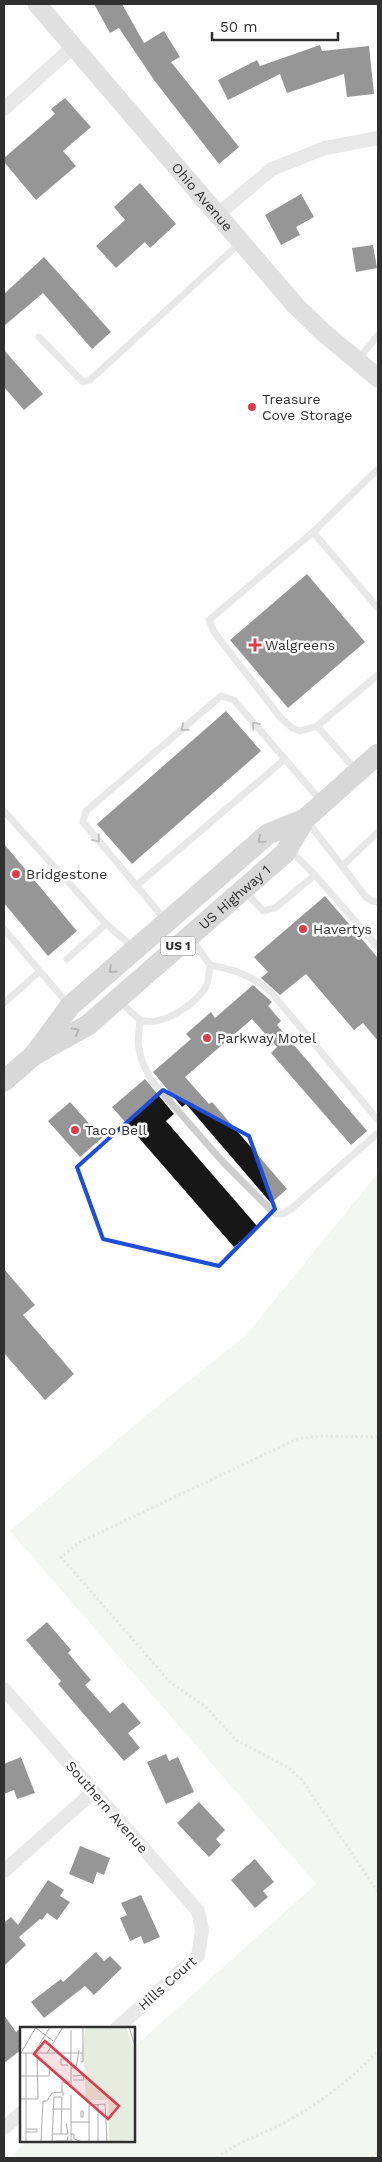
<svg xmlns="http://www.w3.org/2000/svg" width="382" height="2162" font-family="'Work Sans',sans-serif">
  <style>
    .green { fill: #e6ecdf }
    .building { fill: #171717 }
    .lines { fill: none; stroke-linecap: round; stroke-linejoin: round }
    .path { stroke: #cdcdcd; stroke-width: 3; stroke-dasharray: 2.5 2.5; stroke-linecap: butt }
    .lane { stroke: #cdcdcd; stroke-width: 7 }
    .street { stroke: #cdcdcd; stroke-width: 14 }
    .secondary { stroke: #bababa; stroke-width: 19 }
    .primary { stroke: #a8a8a8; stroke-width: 21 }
    .oneway { stroke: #777 }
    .oneway2 { stroke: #606060 }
    .marked { fill: none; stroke: #1d4ed8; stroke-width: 4; stroke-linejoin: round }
    .poi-dot { fill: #de3b4c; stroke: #fff; stroke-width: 2 }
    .labels { text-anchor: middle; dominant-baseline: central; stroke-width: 5; stroke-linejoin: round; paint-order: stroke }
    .shield { fill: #fff; stroke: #6e6e6e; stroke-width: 1 }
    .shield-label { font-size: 12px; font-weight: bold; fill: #303030 }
    .street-label { font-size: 14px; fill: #303030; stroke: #fff }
    .poi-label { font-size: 14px; fill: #303030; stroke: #fff; text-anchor: start }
    .inset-road { fill: none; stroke: #acacac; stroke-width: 1 }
    .view { fill: #de3b4c; fill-opacity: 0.15; stroke: #de3b4c; stroke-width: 2.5 }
    .inset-edge { fill: none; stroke: #303030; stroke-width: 2.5 }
  </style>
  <rect width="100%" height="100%" fill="#fff"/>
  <path class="green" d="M378,1173V2158H8L28,2141H134V2047L316,1884L10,1531L149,1413L246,1335Z"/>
  <path class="building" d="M94,4H122L144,43L164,31L180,57L171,62L239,147L219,164L154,80L119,28L110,33Z
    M320,45L322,51L369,46L374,94L347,97L344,74L287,93L280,74L228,100L218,80L257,60L260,66Z
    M65,98L91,127L63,151L76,166L36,200L4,162V158L55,114L51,109Z
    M140,183L176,224L150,248L145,242L116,268L96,246L125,220L114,207Z
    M301,194L314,217L296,227L300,235L281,245L265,215Z
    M373,245L377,268L356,272L352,248Z
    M44,257L111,332L92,349L43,293L4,326V294Z
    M4,350L43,394L24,410L4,387Z
    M307,574L365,642L288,708L230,640Z
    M226,711L261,751L132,864L97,824Z
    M4,844L77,931L48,956L4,903Z
    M325,896L378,958V1041L363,1023L354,1030L306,974L280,995L261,978L268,972L254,957Z
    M253,985L272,1002L268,1006L281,1021L277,1025L367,1131L351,1145L271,1053L277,1047L252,1019L185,1077L209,1104L212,1102L287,1189L271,1203L186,1104L182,1107L153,1072L191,1039L186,1034L211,1012L215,1018Z
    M145,1079L174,1114L166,1121L258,1227L234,1247L112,1107Z
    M70,1102L102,1138L80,1157L48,1121Z
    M4,1269L35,1305L23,1315L74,1374L45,1400L4,1353Z
    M47,1622L71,1650L68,1653L91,1680L85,1685L110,1713L123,1702L141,1723L128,1733L140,1748L124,1761L58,1684L61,1681L26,1640Z
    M166,1754L169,1761L178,1757L194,1792L166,1804L147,1762Z
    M21,1757L35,1793L17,1799L14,1790L4,1794V1764Z
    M199,1802L225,1830L216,1839L221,1845L209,1857L177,1823Z
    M80,1846L110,1858L104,1875L97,1872L93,1884L69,1874Z
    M255,1859L274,1882L263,1891L268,1897L255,1908L231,1880Z
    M48,1880L64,1890L60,1896L70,1902L57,1920L47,1913L42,1920L40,1919L19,1937L26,1945L4,1966V1920L5,1922L11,1917L18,1925Z
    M141,1895L160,1937L144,1944L141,1936L130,1941L120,1918L127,1915L121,1903Z
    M96,1952L104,1961L110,1956L122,1968L94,1995L85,1986L44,2018L31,2002L61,1979L63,1982Z
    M4,2015L16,2032L21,2028V2050L4,2063Z"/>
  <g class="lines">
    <path class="path" d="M378,1437L319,1436L297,1439L80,1542L61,1557L170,1682L206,1707L236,1740L289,1768L302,1780L378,1892
      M217,2158C239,2140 265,2134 289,2120C321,2103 353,2077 378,2051
      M372,2158L378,2152"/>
    <path class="lane" d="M39,337L83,382L90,380L241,242
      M357,361L378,335
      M313,532L378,469
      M317,726L300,731L292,728L280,717L214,632L209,620L313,532L378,608
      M356,770L317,726L378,675
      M4,811L106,924L134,948
      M307,821L366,897L372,901L378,902
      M342,866L378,832
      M315,875L378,947
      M136,886L285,759
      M245,891L263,911L275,908L315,875L289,849
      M166,921L83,822L86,811L221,696L234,700L321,801
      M4,929L68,1004
      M67,959L106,924
      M210,965C235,970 249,974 270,991L378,1120
      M119,1000C125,1006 132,1014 139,1019C158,1030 200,1003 207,984C209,979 209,971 210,965L191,938
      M4,1003L40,971
      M140,1019L138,1044L142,1061L151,1080L223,1162L275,1214H283L291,1209L378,1133"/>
    <path class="street" d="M4,109L74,46
      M218,214L272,169L325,148L378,138
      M4,1689L198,1911L202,1930L198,1956L117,2028
      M4,1871L93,1792
      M4,2128L21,2113"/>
    <path class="secondary" id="s1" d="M37,4L295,305L324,333L378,378"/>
    <g class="primary">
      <path d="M34,1055L70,1006L268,834L305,819L378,754"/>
      <path id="s2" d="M4,1081L34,1055L88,1025L285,853L305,819"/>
    </g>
  </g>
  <defs><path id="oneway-chevron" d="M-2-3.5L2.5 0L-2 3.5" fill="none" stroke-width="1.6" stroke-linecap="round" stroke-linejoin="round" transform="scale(1.25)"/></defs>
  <g class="oneway">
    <use href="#oneway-chevron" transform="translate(255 725) rotate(-131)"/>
    <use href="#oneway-chevron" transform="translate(184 728) rotate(140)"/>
    <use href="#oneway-chevron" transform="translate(97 839) rotate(50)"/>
  </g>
  <g class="oneway2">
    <use href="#oneway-chevron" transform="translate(261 840) rotate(139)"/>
    <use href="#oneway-chevron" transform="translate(112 970) rotate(139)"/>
    <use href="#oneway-chevron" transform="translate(76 1031) rotate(-29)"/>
  </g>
  <path d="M0 0H382V2162H0ZM163,1090L249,1136L275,1209L219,1266L103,1239L77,1167Z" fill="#fff" fill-opacity=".55" fill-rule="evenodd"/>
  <path class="marked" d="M163,1090L249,1136L275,1209L219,1266L103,1239L77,1167Z"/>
  <g class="poi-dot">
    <circle cx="252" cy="407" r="5"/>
    <path d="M252.5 637.5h5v5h5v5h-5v5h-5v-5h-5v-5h5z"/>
    <circle cx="16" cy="874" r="5"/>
    <circle cx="303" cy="929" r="5"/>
    <circle cx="207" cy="1038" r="5"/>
    <circle cx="75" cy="1130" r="5"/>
  </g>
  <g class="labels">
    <rect class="shield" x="160.5" y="936.5" width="35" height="19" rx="4"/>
    <g class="shield-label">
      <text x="178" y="946">US 1</text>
    </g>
    <g class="street-label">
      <text stroke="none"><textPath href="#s1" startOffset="254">Ohio Avenue</textPath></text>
      <text stroke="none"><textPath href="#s2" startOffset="296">US Highway 1</textPath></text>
      <text transform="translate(107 1807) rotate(49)">Southern Avenue</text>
      <text transform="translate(167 1983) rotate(-42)">Hills Court</text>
    </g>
    <g class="poi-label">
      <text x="262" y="399">Treasure<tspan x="262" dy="16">Cove Storage</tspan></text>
      <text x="265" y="645">Walgreens</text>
      <text x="26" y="874">Bridgestone</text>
      <text x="313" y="929">Havertys</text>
      <text x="217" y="1038">Parkway Motel</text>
      <text x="85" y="1130">Taco Bell</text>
    </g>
  </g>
  <g transform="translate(20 2027)">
    <rect width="115" height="115" fill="#fff"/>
    <path d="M66,0H106L115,25V113L89,115L88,73H66L64,36L60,35Z" fill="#e6ecdf"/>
    <path class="inset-road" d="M109,0L115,19M16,1L33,14M0,26H63M1,26L16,0M6,26V115M14,26L30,0M27,26L43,0M61,35L63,34V0M48,38H41V32H47L51,38M51,41H56L59,23M0,49H29L30,42M53,53H64L63,48L53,49M51,57V3M42,65V55H50M0,72H18L17,26M78,77V115M32,82H50M61,84H63V90H61ZM51,95H69M6,105H17V102H6M32,107H48L46,96M51,107H54V112L63,115M36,114H47L48,109M21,115L23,74H27L32,66L43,65V69M32,115L34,70H42L41,107M51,115V68M69,115V78L85,77L87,115"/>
    <path class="view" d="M25,14L99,79L88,92L14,27Z"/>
    <rect width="115" height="115" class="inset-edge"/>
  </g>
  <rect width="382" height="2162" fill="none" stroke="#303030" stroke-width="10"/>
  <path d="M212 32v8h126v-8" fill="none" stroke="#303030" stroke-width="2.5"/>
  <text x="220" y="32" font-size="15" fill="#303030" stroke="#ffffff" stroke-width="4" paint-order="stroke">50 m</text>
</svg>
